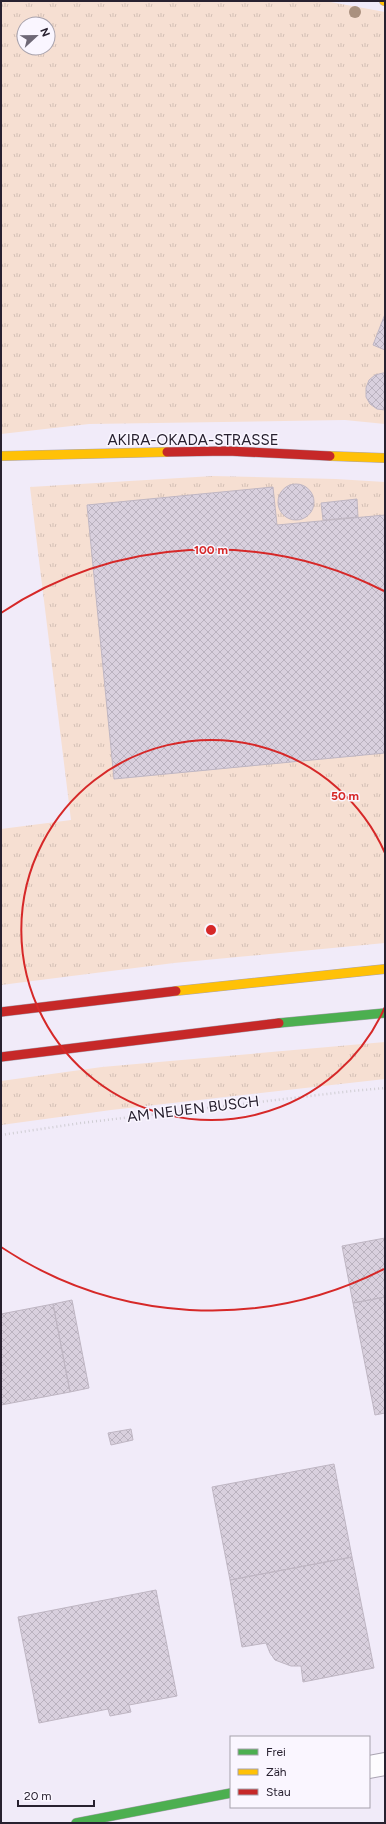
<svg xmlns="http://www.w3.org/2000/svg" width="386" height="1824" font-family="Figtree,sans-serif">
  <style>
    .grass { fill: url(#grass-tufts); fill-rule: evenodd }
    .building { fill: url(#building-cross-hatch); stroke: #bfb6c3 }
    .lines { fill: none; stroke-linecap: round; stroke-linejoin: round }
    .street-casing { stroke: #aaa4b2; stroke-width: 24 }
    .fast-casing { stroke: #aaa4b2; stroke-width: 10 }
    .slow-casing { stroke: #aaa4b2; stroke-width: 10 }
    .jam-casing { stroke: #aaa4b2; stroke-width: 10 }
    .path { stroke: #cfcdd3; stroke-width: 2.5; stroke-dasharray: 1 3; stroke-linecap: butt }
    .street { stroke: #fdfcfe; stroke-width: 22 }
    .fast { stroke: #4caf50; stroke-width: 9 }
    .slow { stroke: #ffc107; stroke-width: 9 }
    .jam { stroke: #c62828; stroke-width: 9 }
    .tree { fill: #aa917f }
    .ring { fill: none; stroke: #d62828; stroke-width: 2 }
    .labels { text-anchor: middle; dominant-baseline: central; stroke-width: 3; stroke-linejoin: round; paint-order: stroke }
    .street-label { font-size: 15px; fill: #282130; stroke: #faf6ff }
    .centre { fill: #d62828; stroke: #faf6ff; stroke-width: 2 }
    .ring-label { font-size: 12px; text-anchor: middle; font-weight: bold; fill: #d62828; stroke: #faf6ff; stroke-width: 3; stroke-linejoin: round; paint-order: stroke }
  </style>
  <defs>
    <pattern id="grass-tufts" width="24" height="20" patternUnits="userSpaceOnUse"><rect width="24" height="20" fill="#f6dfd2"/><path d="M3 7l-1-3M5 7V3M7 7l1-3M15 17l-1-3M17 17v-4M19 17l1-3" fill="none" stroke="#d3bfb5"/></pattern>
    <pattern id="building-cross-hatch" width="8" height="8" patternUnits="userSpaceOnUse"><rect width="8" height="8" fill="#d9d0de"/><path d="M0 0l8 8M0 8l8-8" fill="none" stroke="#bab2bf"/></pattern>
  </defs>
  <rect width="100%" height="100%" fill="#f1ebf9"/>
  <path class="grass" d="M1,1H325L385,12V424L345,420L89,424L1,434ZM24,24H48V48H24Z
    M213,476L336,479L385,482V943L174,963L1,985V829L71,820L30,487Z
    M385,1042V1079L111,1110L1,1125V1081L102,1067Z"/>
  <path class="building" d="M385,314V350L373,345Z
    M383,373H385V410L377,409L370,404L366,397V388L369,380L375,375Z
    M278 502a18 18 0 1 1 36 0a18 18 0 1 1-36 0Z
    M273,487L277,525L385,515V753L114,779L87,505Z
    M357,499L358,517L323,520L321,503Z
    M385,1238V1297L353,1303L342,1246Z
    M385,1297V1413L375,1415L353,1303Z
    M72,1300L89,1388L70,1392L53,1304Z
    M53,1304L70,1392L1,1405V1314Z
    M131,1429L133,1440L111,1445L108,1433Z
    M334,1464L352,1557L230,1580L212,1487Z
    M352,1557L374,1668L303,1682L301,1666H291L275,1660L270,1653L266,1643L242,1647L230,1580Z
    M156,1590L177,1696L129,1705L131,1712L110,1716L108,1709L39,1723L18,1617Z"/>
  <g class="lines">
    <defs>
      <path id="street" d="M369,1767L385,1764"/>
      <path id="fast" d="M279,1023L385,1013
        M76,1823L231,1793"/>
      <path id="slow" d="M384,1H385
        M1,456L167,452
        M330,456L385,458
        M176,991L385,969"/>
      <path id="jam" d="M167,452L228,451L330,456
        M1,1012L176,991
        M1,1057L279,1023"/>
    </defs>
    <use href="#street" class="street-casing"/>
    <use href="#fast" class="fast-casing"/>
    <use href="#slow" class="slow-casing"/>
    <use href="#jam" class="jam-casing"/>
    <path class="path" d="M1,1135L81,1123L352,1091L385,1088"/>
    <use href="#street" class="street"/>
    <use href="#fast" class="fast"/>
    <use href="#slow" class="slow"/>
    <use href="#jam" class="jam"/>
  </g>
  <circle class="tree" cx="355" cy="12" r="6"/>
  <g class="ring">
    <path d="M385 1007A190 190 0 1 1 385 853"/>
    <path d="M384 1269A380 380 0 0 1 1 1247M1 613A380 380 0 0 1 384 591"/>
  </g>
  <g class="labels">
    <g class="street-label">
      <text x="193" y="440">AKIRA-OKADA-STRASSE</text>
      <text transform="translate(193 1109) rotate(-7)">AM NEUEN BUSCH</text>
    </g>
  </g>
  <circle cx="211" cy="930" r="6" class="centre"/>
  <g class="ring-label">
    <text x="211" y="554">100 m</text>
    <text x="345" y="800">50 m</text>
  </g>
  <rect width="386" height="1824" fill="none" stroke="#282130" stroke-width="4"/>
  <rect x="230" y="1736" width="140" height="72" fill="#faf6ff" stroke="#a6a1ac"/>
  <rect x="238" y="1749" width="20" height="6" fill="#4caf50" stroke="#a6a1ac"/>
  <text x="266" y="1756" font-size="12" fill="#282130">Frei</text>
  <rect x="238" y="1769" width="20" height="6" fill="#ffc107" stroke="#a6a1ac"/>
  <text x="266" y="1776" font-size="12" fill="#282130">Zäh</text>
  <rect x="238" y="1789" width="20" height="6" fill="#c62828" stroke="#a6a1ac"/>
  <text x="266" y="1796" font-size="12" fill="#282130">Stau</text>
  <g transform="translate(36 36) rotate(68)"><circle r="19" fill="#faf6ff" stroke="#a6a1ac"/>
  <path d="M0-3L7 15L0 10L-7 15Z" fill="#6e6876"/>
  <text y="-6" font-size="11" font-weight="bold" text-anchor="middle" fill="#282130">N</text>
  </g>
  <path d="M18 1800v6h76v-6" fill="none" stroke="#282130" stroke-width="2"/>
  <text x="24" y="1800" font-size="12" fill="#282130" stroke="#faf6ff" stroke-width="3" paint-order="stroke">20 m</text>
</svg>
